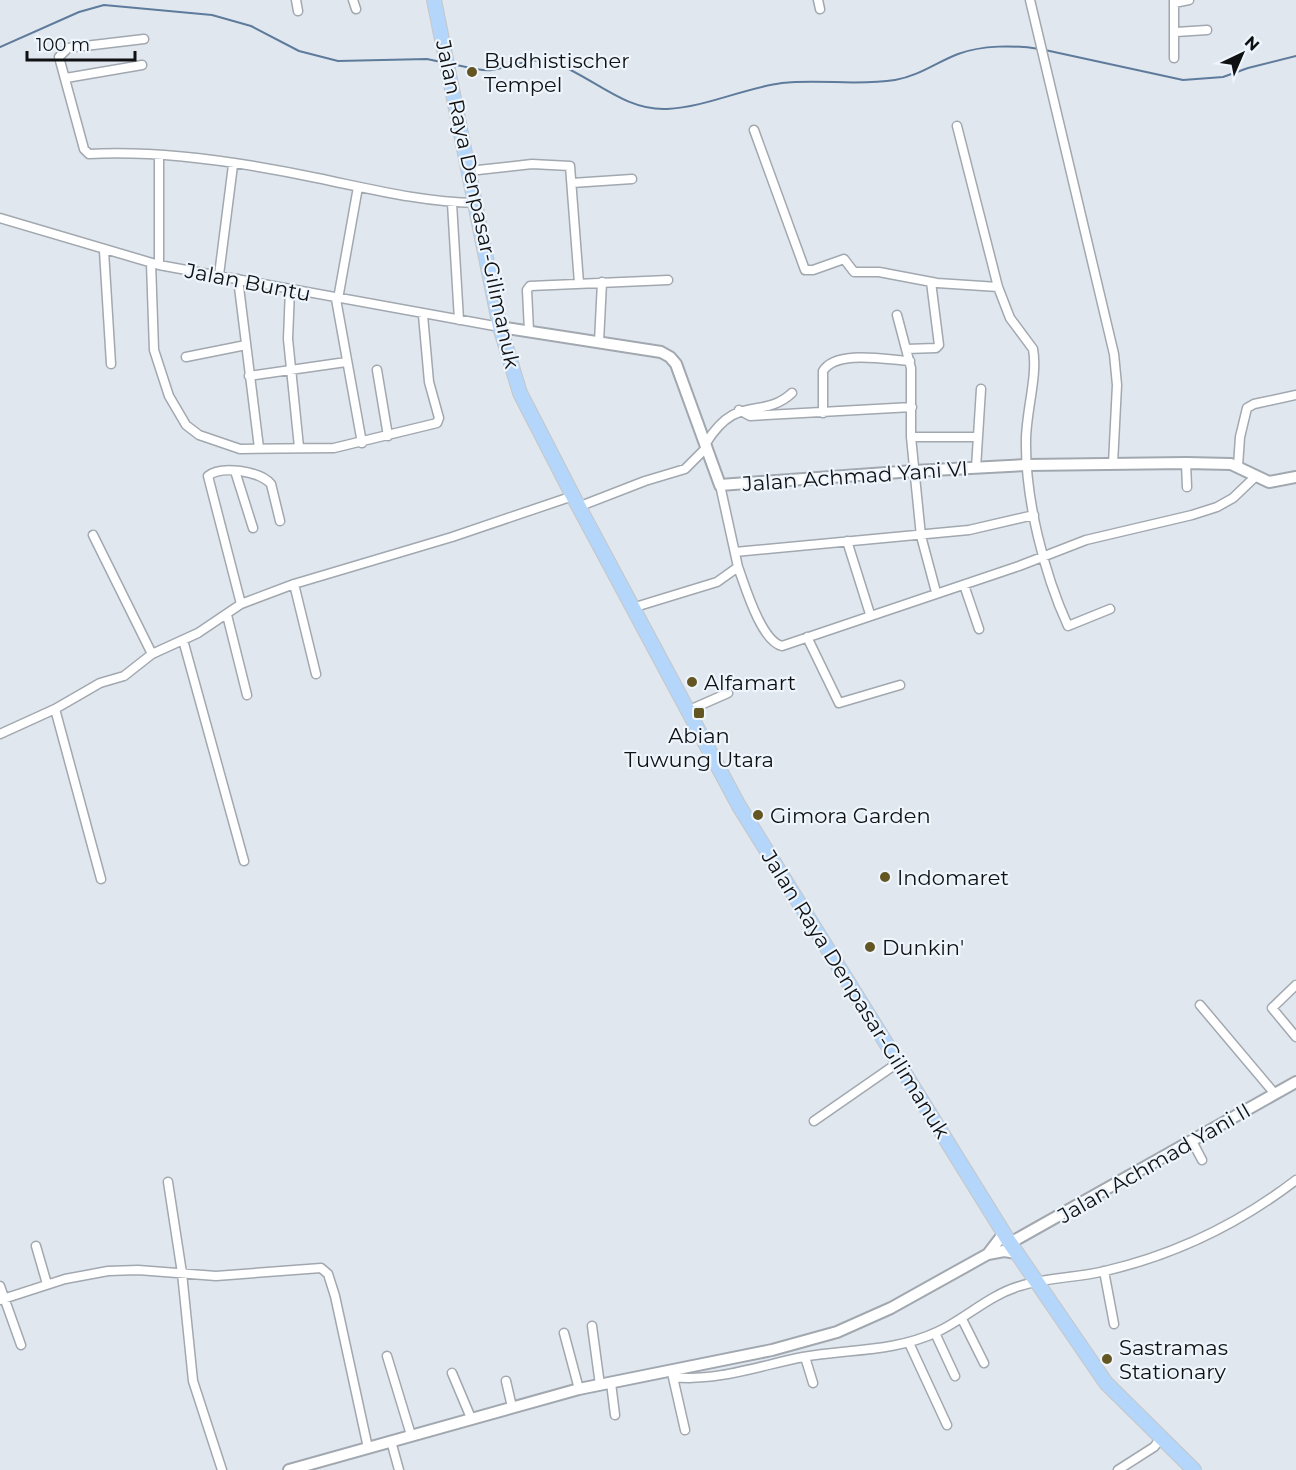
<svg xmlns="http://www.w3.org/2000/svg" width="1296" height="1470" font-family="Montserrat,sans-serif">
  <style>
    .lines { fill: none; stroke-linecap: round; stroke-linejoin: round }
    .stream { stroke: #5e7b9b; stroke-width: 2 }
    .minor-casing { stroke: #a2a8af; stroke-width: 11 }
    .tertiary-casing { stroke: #a2a8af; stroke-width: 14 }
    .trunk-casing { stroke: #c5c6c6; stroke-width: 16 }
    .minor { stroke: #fff; stroke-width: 8 }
    .tertiary { stroke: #fff; stroke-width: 10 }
    .trunk { stroke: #b4d6fa; stroke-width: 14 }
    .poi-dot { fill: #635623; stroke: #eef5fc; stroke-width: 2 }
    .labels { text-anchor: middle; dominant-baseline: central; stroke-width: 4.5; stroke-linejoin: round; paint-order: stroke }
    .poi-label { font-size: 21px; fill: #0f1113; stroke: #eef5fc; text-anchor: start }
    .street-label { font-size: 21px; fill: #0f1113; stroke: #eef5fc }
  </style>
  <rect width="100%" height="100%" fill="#e1e7ef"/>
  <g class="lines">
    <path class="stream" d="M0,47L79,12L104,5L212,15L251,26L299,51L338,61L427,59L441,62
      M1045,50L1183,80L1223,77L1248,68L1296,56
      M452,64C464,66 480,72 492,70C512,67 534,55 555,63C593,77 624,111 667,109C706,107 744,88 782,83C820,79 858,86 895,80C919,76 937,62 958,54C982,45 1015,45 1039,49"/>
    <defs>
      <path id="minor" d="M296,0L298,11
        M353,0L356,9
        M818,0L820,9
        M1030,0L1114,354L1117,385L1113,464
        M1174,0V58
        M1174,3L1189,0
        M1176,32L1207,30
        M144,39L68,48L59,57L84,149L89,154C162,150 246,163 317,178C371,189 421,202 476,203
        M66,78L142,65
        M957,126L998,287L1010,318L1033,349C1038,375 1026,412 1026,440C1025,498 1044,574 1068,626L1110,609
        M754,130L805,270H813L844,259L854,272H879L937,283L998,287
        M469,171L532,164L570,166L579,283
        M572,183L632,179
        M452,203L459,320
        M0,218L159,265L500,327
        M104,251L111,364
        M151,263L154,350L169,396L186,425L199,435L240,449L334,448L437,423L439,418L429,382L423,315
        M159,265V155
        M219,275L233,165
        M238,279L259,448
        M290,289L288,339L299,447
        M336,299L362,443
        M338,299L358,187
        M897,315L911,368V437L921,536L936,592
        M529,331L527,290L530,286L668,280
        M599,342L602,282
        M906,349L936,348L939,345L931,282
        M186,357L246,345
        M377,370L388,436
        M249,376L346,362
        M739,410L750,416L912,407
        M823,413V371C836,349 888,360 910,361
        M911,437H976
        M706,443C738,392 761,421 792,393
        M1186,463L1187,487
        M1238,466L1240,437L1247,408L1254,404L1296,395
        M976,468L981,389
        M235,471L253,528
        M578,507L645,481L685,469L707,447
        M93,535L152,654
        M847,541L870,614
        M735,552L969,530L1034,515
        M738,567C745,586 761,641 782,646L1019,566L1086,540L1192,515L1217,507L1233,498L1255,477
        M294,584L316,674
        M964,585L979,629
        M241,604L208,476C221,465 260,471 271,484L280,521
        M632,608L717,582L738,567L720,485
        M227,615L247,695
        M807,637L839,703L900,685
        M183,640L244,861
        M55,709L101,879
        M687,711L728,693
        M0,734L55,709L100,683L124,676L152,654L198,633L241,604L294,584L452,537L573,496
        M1296,985L1272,1008L1296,1037
        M1200,1005L1275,1094
        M814,1121L899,1062
        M1192,1141L1202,1160
        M168,1182L182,1273L193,1381L222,1470
        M36,1246L47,1284
        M1104,1271L1114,1324
        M0,1286L21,1345
        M0,1300L65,1279L108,1271L138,1270L216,1276L321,1268L328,1274L335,1296L368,1448
        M962,1319L984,1363
        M592,1326L600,1385
        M564,1333L579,1389
        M935,1333L955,1376
        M909,1343L947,1425
        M387,1356L411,1435
        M805,1357L813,1383
        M452,1373L471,1418
        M672,1373L685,1430
        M673,1377C716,1382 762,1365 803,1357C849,1349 894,1352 937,1332C965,1319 989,1295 1020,1286C1047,1277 1077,1278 1105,1271C1174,1255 1240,1223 1296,1180
        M506,1381L512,1407
        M611,1383L615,1415
        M391,1441L399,1470
        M1118,1470L1154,1447L1161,1438"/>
      <path id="tertiary" d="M500,327L661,352L670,357L676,364L720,485L914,471L1027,465L1186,463L1231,464L1269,482L1296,477
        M1010,1243L1296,1082
        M988,1254L1004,1251L1017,1253
        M289,1470L579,1389L772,1350L837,1332L891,1308L988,1254L1004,1233"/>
      <path id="trunk" d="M434,0L500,327L520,393L573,496L739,806L1010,1243L1106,1383L1194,1470"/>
    </defs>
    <use href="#minor" class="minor-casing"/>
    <use href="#tertiary" class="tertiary-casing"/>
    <use href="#trunk" class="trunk-casing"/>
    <use href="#minor" class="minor"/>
    <use href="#tertiary" class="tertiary"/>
    <use href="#trunk" class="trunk"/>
  </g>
  <g class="poi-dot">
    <circle cx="472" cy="72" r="6"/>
    <circle cx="692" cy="682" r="6"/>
    <rect x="693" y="707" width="12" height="12" rx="3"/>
    <circle cx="758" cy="815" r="6"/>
    <circle cx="885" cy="877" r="6"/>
    <circle cx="870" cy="947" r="6"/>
    <circle cx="1107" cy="1359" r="6"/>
  </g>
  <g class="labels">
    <g class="poi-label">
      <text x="484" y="60">Budhistischer<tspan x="484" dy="24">Tempel</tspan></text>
      <text x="704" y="682">Alfamart</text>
      <text x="699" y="735" text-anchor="middle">Abian<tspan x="699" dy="24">Tuwung Utara</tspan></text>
      <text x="770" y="815">Gimora Garden</text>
      <text x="897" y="877">Indomaret</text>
      <text x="882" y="947">Dunkin'</text>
      <text x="1119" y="1347">Sastramas<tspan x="1119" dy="24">Stationary</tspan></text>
    </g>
    <g class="street-label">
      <text transform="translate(478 204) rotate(78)">Jalan Raya Denpasar-Gilimanuk</text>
      <text transform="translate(248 282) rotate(11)">Jalan Buntu</text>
      <text transform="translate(855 476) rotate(-4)">Jalan Achmad Yani VI</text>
      <text transform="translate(856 994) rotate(58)">Jalan Raya Denpasar-Gilimanuk</text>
      <text transform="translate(1154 1163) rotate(-30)">Jalan Achmad Yani II</text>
    </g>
  </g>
  <g transform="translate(1242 54) rotate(44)" stroke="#eef5fc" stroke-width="4.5" paint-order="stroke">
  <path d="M0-4.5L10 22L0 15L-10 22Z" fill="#0f1113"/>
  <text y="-9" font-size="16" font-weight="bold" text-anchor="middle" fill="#0f1113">N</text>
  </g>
  <path d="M27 51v9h108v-9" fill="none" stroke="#0f1113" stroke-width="3"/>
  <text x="36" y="51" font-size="18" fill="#0f1113" stroke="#eef5fc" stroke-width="4.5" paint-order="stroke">100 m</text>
</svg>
